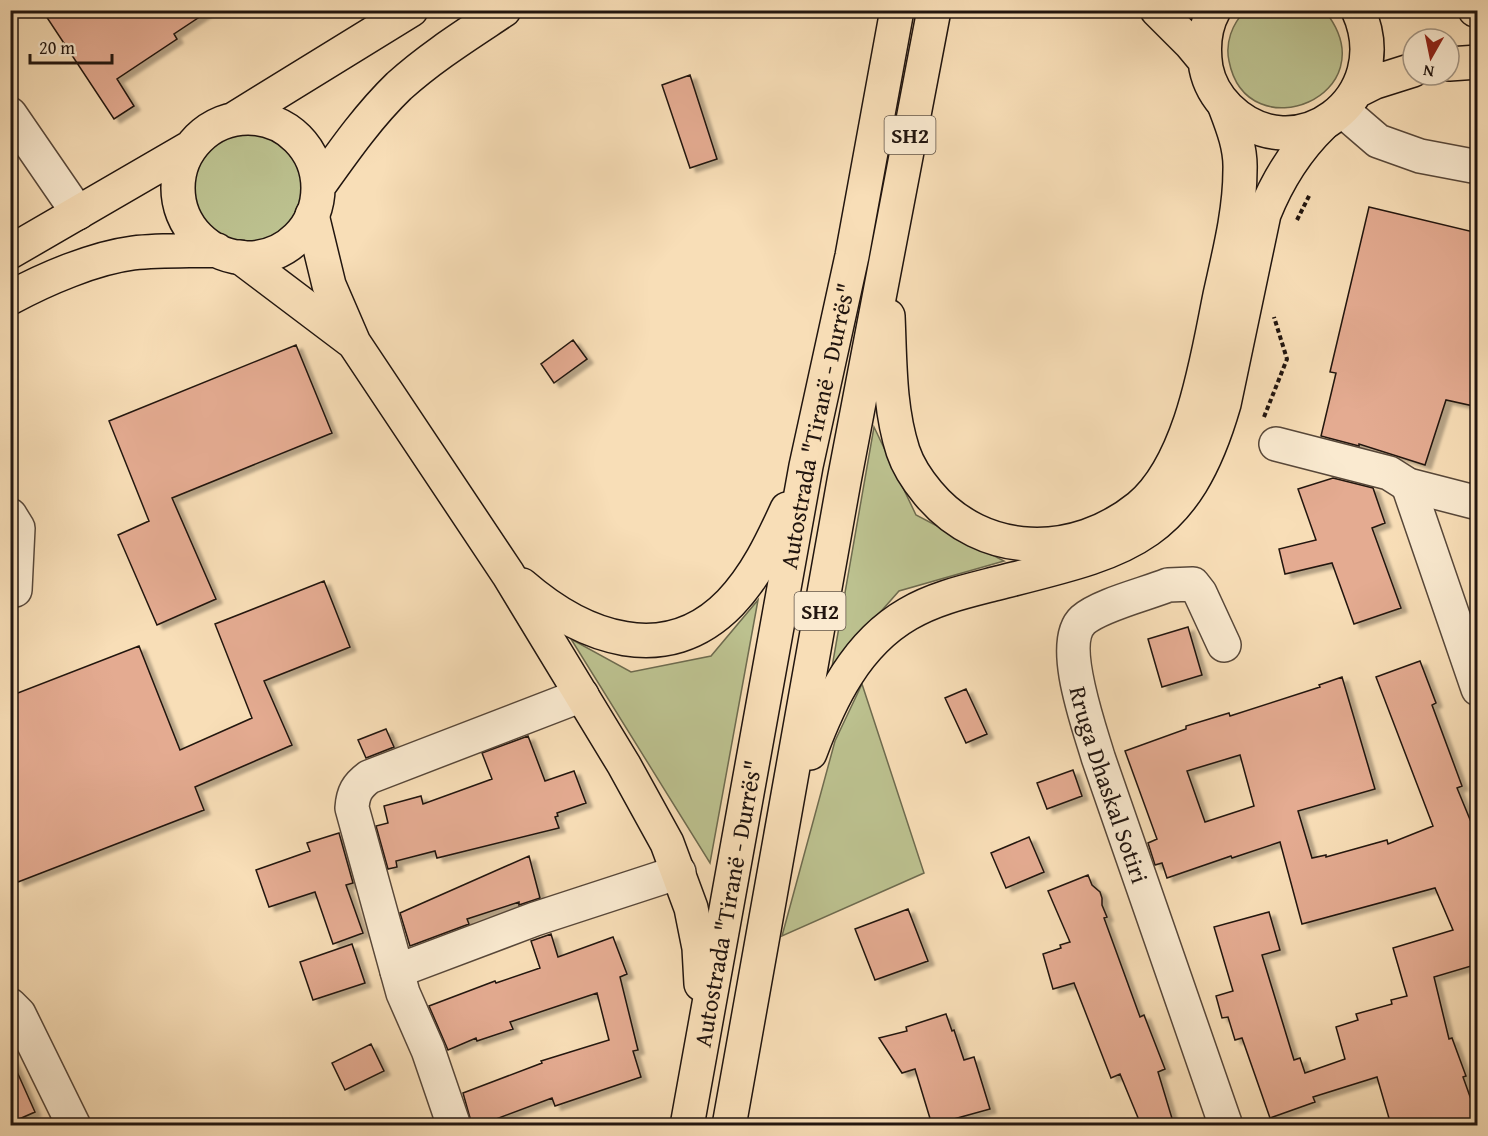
<svg xmlns="http://www.w3.org/2000/svg" width="1488" height="1136" font-family="'Gentium Book Plus',serif">
  <style>
    .green { fill: #bcc18f; stroke: #6e6b4f; stroke-width: 1.5 }
    .building { fill: #e4ab91; stroke: #21150f; stroke-width: 1.5; fill-rule: evenodd; filter: url(#shadow) }
    .lines { fill: none; stroke-linecap: round; stroke-linejoin: round }
    .minor-casing { stroke: #574739; stroke-width: 36 }
    .major-casing { stroke: #21150f; stroke-width: 36 }
    .highway-casing { stroke: #21150f; stroke-width: 36 }
    .path { stroke: #21150f; stroke-width: 4; stroke-dasharray: 4.5 3; stroke-linecap: butt }
    .minor { stroke: #faead0; stroke-width: 33 }
    .major { stroke: #f8deb7; stroke-width: 33 }
    .highway { stroke: #f8deb7; stroke-width: 33 }
    .labels { text-anchor: middle; dominant-baseline: central; stroke-width: 5; stroke-linejoin: round; paint-order: stroke }
    .shield { fill: #faead0; stroke: #625549; stroke-width: 1.5 }
    .shield-label { font-size: 22px; font-weight: bold; fill: #21150f }
    .street-label { font-size: 24px; fill: #21150f; stroke: #faead0 }
  </style>
  <defs>
    <filter id="shadow"><feDropShadow dx="6" dy="4" stdDeviation="1.5" flood-color="#0004"/></filter>
  </defs>
  <rect width="100%" height="100%" fill="#f8deb7"/>
  <filter id="stains"><feTurbulence type="fractalNoise" baseFrequency=".00333" numOctaves="4"/><feColorMatrix values="0 0 0 0 .2 0 0 0 0 .09 0 0 0 0 .02 0 0 0 .5 -.17"/></filter>
  <radialGradient id="worn" r=".72"><stop offset=".6" stop-color="#630" stop-opacity="0"/><stop offset="1" stop-color="#630" stop-opacity=".3"/></radialGradient>
  <path class="green" d="M1245,11H1325C1391,95 1247,153 1229,61C1225,43 1232,24 1245,11Z
    M192 186a56 56 0 1 1 112 0a56 56 0 1 1-112 0Z
    M874,427L916,515L1004,561L899,591L832,667Z
    M758,600L710,863L571,639L631,672L711,656Z
    M862,684L924,873L782,936L835,741Z"/>
  <path class="building" d="M42,10H210L174,34L177,39L117,79L134,106L114,119Z
    M690,75L717,159L690,168L662,85Z
    M1369,207L1478,233V407L1446,400L1425,465L1359,444V446L1321,436L1336,373L1330,372Z
    M573,340L587,359L554,383L541,364Z
    M296,345L332,433L172,498L216,599L157,625L118,535L149,521L109,421Z
    M1333,478L1373,488L1385,523L1372,528L1401,608L1354,624L1332,563L1285,574L1279,549L1316,540L1298,489Z
    M324,581L350,647L264,681L292,745L195,787L204,810L18,882L10,863V696L139,646L180,750L252,718L215,624Z
    M1188,627L1202,675L1162,687L1148,639Z
    M1420,661L1436,703L1432,705L1462,786L1457,788L1478,839V964L1434,977L1449,1039L1452,1038L1466,1076L1463,1077L1478,1119V1125H1391L1377,1077L1313,1097L1315,1102L1270,1118L1242,1038L1235,1040L1228,1017L1222,1018L1216,996L1233,991L1214,927L1269,912L1280,950L1262,955L1294,1060L1300,1058L1305,1073L1345,1059L1336,1027L1358,1020L1356,1014L1392,1004L1391,1000L1407,996L1393,948L1453,930L1435,888L1302,924L1280,842L1232,858L1231,856L1167,878L1162,863L1155,865L1148,843L1157,839L1125,751L1186,729V726L1229,713L1230,716L1320,687L1319,685L1342,677L1375,789L1298,811L1312,858L1326,855V857L1387,840L1388,844L1433,826L1376,677ZM1240,755L1254,806L1205,822L1187,771Z
    M966,689L987,734L966,743L945,698Z
    M386,729L394,747L366,758L358,740Z
    M528,736L545,781L574,771L586,803L557,813L558,816L555,817L559,828L437,858L435,851L396,861L397,867L388,869L376,826L388,823L384,806L421,796L423,804L492,779L482,753Z
    M1073,770L1082,796L1047,809L1037,783Z
    M339,833L353,883L346,885L363,933L333,944L315,892L269,907L256,870L310,851L307,843Z
    M1029,837L1044,872L1006,888L991,853Z
    M529,856L540,898L519,905V902L467,919L469,924L410,946L400,913Z
    M1088,875L1092,885L1100,892L1102,898V905L1107,917L1104,918L1140,1017L1144,1015L1165,1069L1158,1072L1174,1125H1141L1120,1074L1111,1078L1074,983L1053,989L1043,954L1061,948L1060,945L1070,942L1048,891Z
    M908,909L928,961L875,980L855,929Z
    M551,934L558,957L613,937L627,974L620,977L638,1050L633,1051L641,1077L555,1106L552,1098L480,1125H472L463,1093L542,1063L541,1061L609,1040L597,993L510,1022L513,1029L477,1041L476,1038L448,1050L429,1006L495,981L496,983L540,968L531,941Z
    M352,944L365,983L313,1000L300,962Z
    M946,1014L952,1031L954,1030L964,1060L974,1057L990,1109L932,1125L915,1069L902,1073L879,1038L907,1031L906,1027Z
    M371,1044L384,1071L345,1090L332,1063Z
    M10,1056L35,1112L10,1123Z"/>
  <g class="lines">
    <defs>
      <g id="minor">
        <path d="M1342,110L1378,141L1420,156L1478,167"/>
        <path d="M10,114L78,213"/>
        <path d="M1276,444L1389,473L1408,485L1478,503"/>
        <path d="M1408,485L1478,689"/>
        <path d="M10,515L18,528L15,590"/>
        <path id="s1" d="M1224,645L1200,593L1193,584L1168,585C1146,594 1100,605 1083,620C1058,643 1090,729 1098,757L1226,1126"/>
        <path d="M397,971L535,919L679,872"/>
        <path d="M10,1005L19,1014L74,1126"/>
        <path d="M454,1126L428,1050L403,993L352,808C353,793 357,786 369,777L582,695"/>
      </g>
      <path id="major" d="M1157,10L1190,43L1205,61
        M1214,10C1204,28 1203,49 1206,68C1209,83 1217,97 1228,108C1295,174 1398,98 1358,10
        M1475,10L1478,11
        M1449,64L1478,62
        M1357,91L1375,82L1413,70
        M178 188a70 70 0 1 1 140 0a70 70 0 1 1-140 0Z
        M234,119L411,10
        M318,187C343,152 368,116 399,86C431,57 468,34 504,10
        M10,252L191,147
        M10,298C45,279 94,258 133,253C161,250 189,251 217,250"/>
      <g id="highway">
        <path d="M312,215L329,285L354,343L508,574L624,765L667,843L691,908L699,948L701,984"/>
        <path d="M240,257L350,340"/>
        <path d="M888,316C890,361 889,408 903,451C908,466 918,481 928,493C983,559 1075,559 1139,507C1192,463 1207,359 1220,295C1229,254 1240,212 1240,170C1241,147 1232,125 1224,104"/>
        <path d="M522,585C583,638 666,669 730,603C756,576 772,542 787,509"/>
        <path d="M810,753C830,699 856,644 908,614C935,598 967,591 998,583C1124,551 1184,542 1224,404L1264,214C1278,179 1296,150 1323,124"/>
        <path id="s2" d="M687,1126L806,466L852,256L897,10"/>
        <path d="M729,1126L844,481L934,10"/>
      </g>
    </defs>
    <use href="#minor" class="minor-casing"/>
    <use href="#major" class="major-casing"/>
    <use href="#highway" class="highway-casing"/>
    <path class="path" d="M1297,220L1310,194
      M1264,417L1287,359L1274,317"/>
    <use href="#minor" class="minor"/>
    <use href="#major" class="major"/>
    <use href="#highway" class="highway"/>
  </g>
  <g class="labels">
    <g class="shield">
      <rect x="884.5" y="116" width="51" height="38" rx="4.5"/>
      <rect x="794.5" y="592" width="51" height="38" rx="4.5"/>
    </g>
    <g class="shield-label">
      <text x="910" y="135">SH2</text>
      <text x="820" y="611">SH2</text>
    </g>
    <g class="street-label">
      <text stroke="none"><textPath href="#s2" startOffset="712">Autostrada "Tiranë - Durrës"</textPath></text>
      <text stroke="none"><textPath href="#s1" startOffset="358">Rruga Dhaskal Sotiri</textPath></text>
      <text stroke="none"><textPath href="#s2" startOffset="226">Autostrada "Tiranë - Durrës"</textPath></text>
    </g>
  </g>
  <rect width="1488" height="1136" fill="none" stroke="#f8deb7" stroke-width="36"/>
  <rect x="12" y="12" width="1464" height="1112" fill="none" stroke="#21150f" stroke-width="3"/>
  <rect x="18" y="18" width="1452" height="1100" fill="none" stroke="#21150f" stroke-width="1.5"/>
  <g transform="translate(1431 57) rotate(189)"><circle r="28" fill="#faead0" stroke="#a39583" stroke-width="1.5"/>
  <path d="M0-4.5L10 22L0 15L-10 22Z" fill="#8f2418"/>
  <text y="-9" font-size="16" font-weight="bold" text-anchor="middle" fill="#21150f">N</text>
  </g>
  <path d="M30 54v9h82v-9" fill="none" stroke="#21150f" stroke-width="3"/>
  <text x="39" y="54" font-size="18" fill="#21150f" stroke="#faead0" stroke-width="4.5" paint-order="stroke">20 m</text>
  <rect width="100%" height="100%" filter="url(#stains)"/>
  <rect width="100%" height="100%" fill="url(#worn)"/>
</svg>
